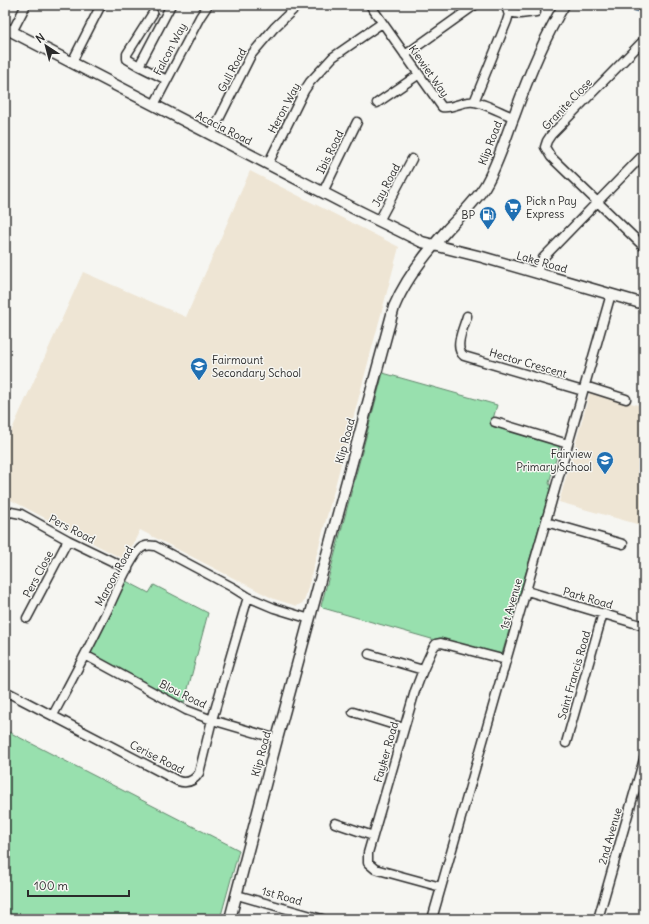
<svg xmlns="http://www.w3.org/2000/svg" width="649" height="924" font-family="Delius,sans-serif">
  <style>
    .built { fill: #eee5d4 }
    .green { fill: #98e0ae; stroke: #62866c }
    .lines { fill: none; stroke-linecap: round; stroke-linejoin: round }
    .stream { stroke: #6a87a1; stroke-width: 2 }
    .minor-casing { stroke: #2b2b2b; stroke-width: 11 }
    .tertiary-casing { stroke: #2b2b2b; stroke-width: 13 }
    .minor { stroke: #f6f6f2; stroke-width: 8 }
    .tertiary { stroke: #f6f6f2; stroke-width: 10 }
    .labels { text-anchor: middle; dominant-baseline: central; stroke-width: 3; stroke-linejoin: round; paint-order: stroke }
    .street-label { font-size: 11px; fill: #2b2b2b; stroke: #f6f6f2 }
    .poi-label { font-size: 11px; fill: #2b2b2b; stroke: #f6f6f2; text-anchor: start }
  </style>
  <rect width="100%" height="100%" fill="#f6f6f2"/>
  <filter id="ink" filterUnits="userSpaceOnUse"><feTurbulence type="fractalNoise" baseFrequency=".025" numOctaves="2"/><feDisplacementMap in="SourceGraphic" scale="8" xChannelSelector="R" yChannelSelector="G"/><feConvolveMatrix kernelMatrix="1 2 1 2 8 2 1 2 1" color-interpolation-filters="sRGB"/></filter>
  <g filter="url(#ink)">
    <path class="built" d="M250,171L399,247L304,602L297,606L274,599L140,530L125,560L5,497V445L83,272L186,317Z
      M644,384V526L559,502L590,392L638,405Z"/>
    <path class="green" d="M383,373L497,405L491,426L498,428L503,427L560,445L549,483L551,487L502,654L497,655L440,639L435,640L323,608L321,606Z
      M126,581L149,593L154,585L208,613L184,704L95,658L91,652L92,648Z
      M5,730L239,850L220,919H5Z"/>
    <g class="lines">
      <path class="stream" d="M622,5L644,14"/>
      <defs>
        <path id="minor" d="M370,5L442,107C453,109 463,100 474,102C484,103 502,113 513,117
          M508,12L520,14L536,12
          M12,32L26,5
          M644,40L551,135L547,141L545,147L551,157L644,247
          M405,55L475,5
          M72,62L101,5
          M139,66L127,59V54L153,13
          M167,80L139,66L171,5
          M474,102L507,21L509,14L505,5
          M377,103L418,75
          M154,105L200,17L208,5
          M211,135L251,55L274,28L298,5
          M268,164L304,91L310,82L333,57L382,23
          M323,192L357,122
          M379,221L412,159
          M536,273L543,258L644,154
          M467,316C464,327 453,348 464,356L583,391
          M585,386L626,399
          M495,422L568,444
          M5,515L11,512L21,514L68,540L128,569
          M546,522L623,544
          M527,591L644,626
          M27,618L68,540
          M369,654L423,670
          M85,655L186,710L212,720L277,739
          M5,691L178,781C187,784 194,781 199,773L212,720L248,597
          M353,712L404,728
          M53,715C72,680 90,645 108,609C116,592 128,562 140,549C144,545 149,545 155,546L232,587L248,597L274,608L310,619
          M566,743L603,613
          M335,823L373,836
          M441,887L375,869L368,863V853L415,691L423,670L433,648L436,644L441,643L506,660
          M237,895L322,919
          M432,919L611,294
          M598,919L644,759"/>
        <path id="tertiary" d="M5,28L351,207L422,242L482,257L644,304
          M230,919L277,739L394,307C406,278 426,253 447,230C460,216 475,202 485,186C498,164 505,139 514,116C528,77 543,40 564,5"/>
      </defs>
      <use href="#minor" class="minor-casing"/>
      <use href="#tertiary" class="tertiary-casing"/>
      <use href="#minor" class="minor"/>
      <use href="#tertiary" class="tertiary"/>
    </g>
  </g>
  <defs>
    <symbol id="supermarket-pin" viewBox="-11 -11 22 30"><path d="M0 17L-7.5 6A9.5 9.5 0 1 1 7.5 6Z" fill="#1f6fb2" stroke="#f6f6f2"/><path d="M-6-5.5h2.5l.6 2H6L4.5 2H-2.5L-4.4-4H-6ZM-1.5 3.2a1.3 1.3 0 1 0 .1 0ZM3 3.2a1.3 1.3 0 1 0 .1 0Z" fill="#fff"/></symbol>
    <symbol id="fuel-pin" viewBox="-11 -11 22 30"><path d="M0 17L-7.5 6A9.5 9.5 0 1 1 7.5 6Z" fill="#1f6fb2" stroke="#f6f6f2"/><path d="M-5.5-6h7V0h2V4h1.3V-2.5L3-4.5l.8-.8L6-3V5H2.5V1h-1V6h-7ZM-4.2-4.7v3.2H.2V-4.7Z" fill="#fff"/></symbol>
    <symbol id="school-pin" viewBox="-11 -11 22 30"><path d="M0 17L-7.5 6A9.5 9.5 0 1 1 7.5 6Z" fill="#1f6fb2" stroke="#f6f6f2"/><path d="M0-5L7-2L0 1L-7-2ZM-4 1L0 2.5L4 1V4Q0 6-4 4Z" fill="#fff"/></symbol>
  </defs>
  <g fill-rule="evenodd">
    <use href="#supermarket-pin" x="503" y="197" width="20" height="27"/>
    <use href="#fuel-pin" x="478" y="205" width="20" height="27"/>
    <use href="#school-pin" x="189" y="356" width="20" height="27"/>
    <use href="#school-pin" x="595" y="450" width="20" height="27"/>
  </g>
  <g class="labels">
    <g class="street-label">
      <text transform="translate(170 49) rotate(-62)">Falcon Way</text>
      <text transform="translate(232 70) rotate(-62)">Gull Road</text>
      <text transform="translate(429 71) rotate(55)">Kiewiet Way</text>
      <text transform="translate(567 104) rotate(-46)">Granite Close</text>
      <text transform="translate(284 108) rotate(-62)">Heron Way</text>
      <text transform="translate(224 128) rotate(27)">Acacia Road</text>
      <text transform="translate(490 143) rotate(-69)">Klip Road</text>
      <text transform="translate(330 152) rotate(-64)">Ibis Road</text>
      <text transform="translate(386 185) rotate(-62)">Jay Road</text>
      <text transform="translate(542 262) rotate(16)">Lake Road</text>
      <text transform="translate(528 363) rotate(16)">Hector Crescent</text>
      <text transform="translate(345 441) rotate(-75)">Klip Road</text>
      <text transform="translate(72 529) rotate(27)">Pers Road</text>
      <text transform="translate(38 574) rotate(-62)">Pers Close</text>
      <text transform="translate(114 576) rotate(-61)">Maroon Road</text>
      <text transform="translate(588 598) rotate(16)">Park Road</text>
      <text transform="translate(511 604) rotate(-74)">1st Avenue</text>
      <text transform="translate(574 675) rotate(-74)">Saint Francis Road</text>
      <text transform="translate(183 694) rotate(26)">Blou Road</text>
      <text transform="translate(386 752) rotate(-74)">Fayker Road</text>
      <text transform="translate(261 754) rotate(-75)">Klip Road</text>
      <text transform="translate(157 757) rotate(27)">Cerise Road</text>
      <text transform="translate(610 836) rotate(-74)">2nd Avenue</text>
      <text transform="translate(282 896) rotate(16)">1st Road</text>
    </g>
    <g class="poi-label">
      <text x="526" y="201">Pick n Pay<tspan x="526" dy="13">Express</tspan></text>
      <text x="475" y="215" text-anchor="end">BP</text>
      <text x="212" y="360">Fairmount<tspan x="212" dy="13">Secondary School</tspan></text>
      <text x="592" y="454" text-anchor="end">Fairview<tspan x="592" dy="13">Primary School</tspan></text>
    </g>
  </g>
  <rect width="649" height="924" fill="none" stroke="#f6f6f2" stroke-width="20"/>
  <rect x="10" y="10" width="629" height="904" fill="none" stroke="#2b2b2b" stroke-width="1.5" filter="url(#ink)"/>
  <g transform="translate(46 46) rotate(324)" stroke="#f6f6f2" stroke-width="3" paint-order="stroke">
  <path d="M0-3L7 15L0 10L-7 15Z" fill="#2b2b2b"/>
  <text y="-6" font-size="11" font-weight="bold" text-anchor="middle" fill="#2b2b2b">N</text>
  </g>
  <path d="M28 890v6h101v-6" fill="none" stroke="#2b2b2b" stroke-width="2"/>
  <text x="34" y="890" font-size="12" fill="#2b2b2b" stroke="#f6f6f2" stroke-width="3" paint-order="stroke">100 m</text>
</svg>
